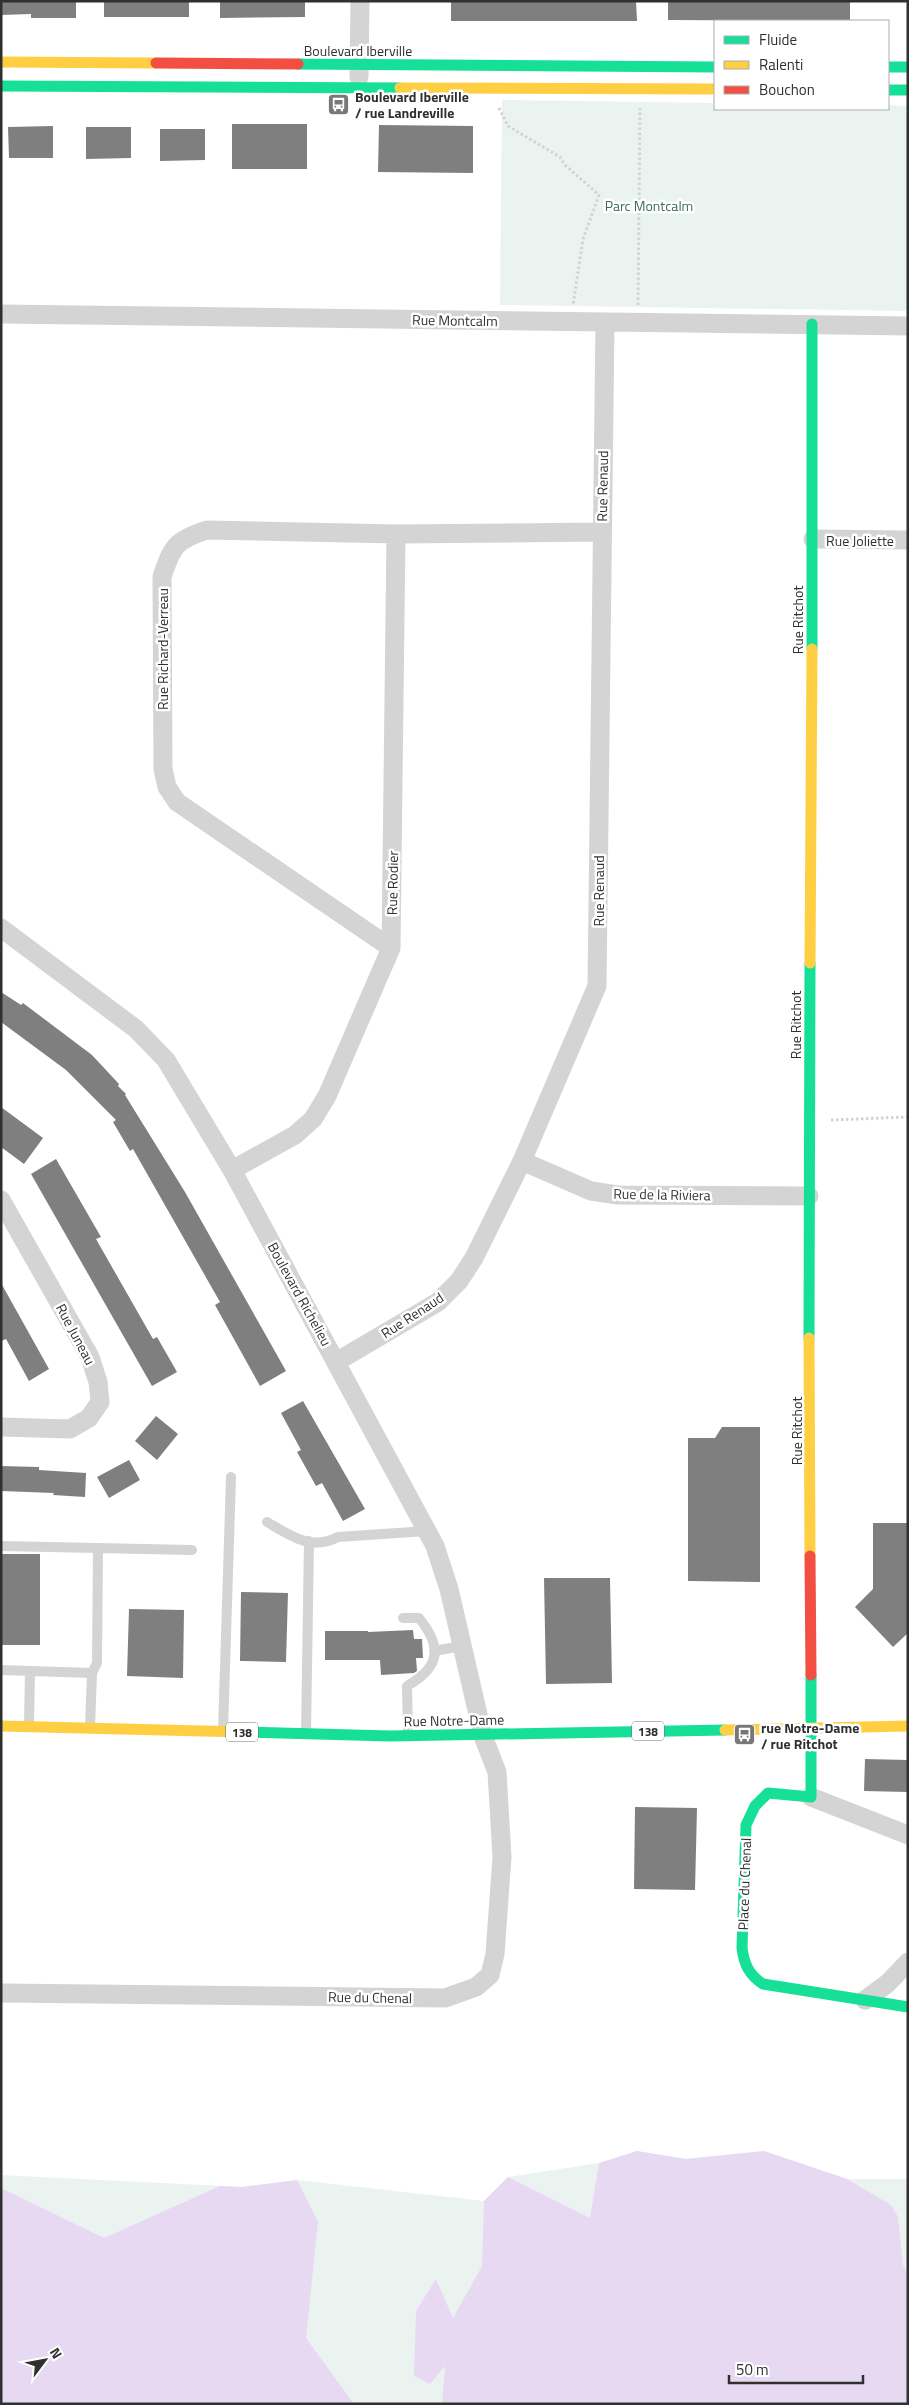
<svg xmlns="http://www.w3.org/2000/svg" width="909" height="2405" font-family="'Titillium Web',sans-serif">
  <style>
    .green { fill: #ebf3f1 }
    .water { fill: #e8d9f3 }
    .building { fill: #7f7f7f }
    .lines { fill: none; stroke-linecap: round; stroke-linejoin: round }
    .path { stroke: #d3d3d3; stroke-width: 3; stroke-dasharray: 2.5 2.5; stroke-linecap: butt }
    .lane { stroke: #d4d4d4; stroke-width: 10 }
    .street { stroke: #d4d4d4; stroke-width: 19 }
    .fast { stroke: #16e098; stroke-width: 11 }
    .slow { stroke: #ffcf43; stroke-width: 11 }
    .jam { stroke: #f24e42; stroke-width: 11 }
    .labels { text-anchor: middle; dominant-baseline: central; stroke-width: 5; stroke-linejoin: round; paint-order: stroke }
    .shield { fill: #fff; stroke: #6e6e6e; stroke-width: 1 }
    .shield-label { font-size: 12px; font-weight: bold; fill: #303030 }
    .street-label { font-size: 14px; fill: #303030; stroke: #fff }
    .poi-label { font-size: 14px; font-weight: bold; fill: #303030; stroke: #fff; text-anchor: start }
    .park-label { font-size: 14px; fill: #3b6e5f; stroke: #fff }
  </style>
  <rect width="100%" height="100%" fill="#fff"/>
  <path class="green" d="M502,100L715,103V109H888V105L908,106V311L500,305Z
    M637,2151L686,2159L764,2151L847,2179H908V2404H1V2175L242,2187L297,2180L484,2201L508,2177L599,2163Z"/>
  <path class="water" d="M637,2151L686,2159L764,2151L847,2179L891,2205L898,2217L903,2265L908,2275V2404H442L445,2366L430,2384L414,2376L416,2311L436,2279L453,2318L482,2266L484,2201L508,2177L590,2218L599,2163Z
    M297,2180L318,2222L306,2338L354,2404H1V2188L104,2238L220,2186L242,2187Z"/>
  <path class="building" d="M1,1H76V18H31V14L1,15Z
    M104,1H189V17H104Z
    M220,1H305V17L220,18Z
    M451,1H636L637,21H451Z
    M668,1H850V21L668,20Z
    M232,124H307V169H232Z
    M379,125L473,126V173L378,172Z
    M53,126V158H9L8,127Z
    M86,127H131V158L86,159Z
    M160,129H205V160L160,161Z
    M1,992L21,1005L23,1003L92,1055L119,1084L118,1086L126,1094L125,1095L185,1192L286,1371L260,1386L215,1305L220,1302L133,1149L130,1151L113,1122L116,1120L66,1070L1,1022Z
    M1,1107L43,1138L24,1164L1,1147Z
    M56,1159L101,1237L96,1239L153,1339L157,1337L177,1372L152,1386L31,1174Z
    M1,1283L49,1369L29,1381L6,1339L1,1341Z
    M303,1401L365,1509L343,1521L322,1483L316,1486L297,1452L301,1450L281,1413Z
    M156,1416L178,1434L157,1460L135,1441Z
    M722,1427H760V1582L688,1581V1438H715Z
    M129,1460L140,1480L109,1498L97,1477Z
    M1,1466L39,1467V1470L86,1473L85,1497L53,1495L54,1493L1,1491Z
    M873,1523H908V1633L893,1647L855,1607L873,1589Z
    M1,1554H40V1645H1Z
    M544,1578H610L612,1683L546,1684Z
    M241,1592L288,1593L286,1662L240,1661Z
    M129,1609L184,1610L183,1678L127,1676Z
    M413,1630L414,1639H422L423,1658H416L417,1671L414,1673L381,1675L380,1660H325V1631H368V1632Z
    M865,1759L908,1760V1792L864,1791Z
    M635,1807L697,1808L695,1890L634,1889Z"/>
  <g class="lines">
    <path class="path" d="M499,108L508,126L560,157L565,165L599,195L583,239L573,305
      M638,305L640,108
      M831,1120L908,1117"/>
    <path class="lane" d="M267,1522C291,1536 311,1551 338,1537L427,1531
      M1,1546L192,1550
      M403,1618H419C443,1648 440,1667 407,1686L408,1735
      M434,1651L462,1646
      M1,1670L92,1673
      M29,1725L30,1671
      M90,1728L92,1673L97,1663L98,1548
      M223,1731L231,1477
      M306,1733L309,1541"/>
    <path class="street" d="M359,77L360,1
      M1,314L908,326
      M813,539L908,540
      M1,928L136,1029L166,1060L232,1170L435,1546L449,1589L483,1736L497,1772L502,1857L495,1954L490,1975L476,1987L445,1998L1,1993
      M391,948L177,802L167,787L163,769L162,577C172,547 175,540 207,530L396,534L601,532
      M522,1161L591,1191L618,1195L809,1196
      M232,1170L295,1135L313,1119L327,1096L391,948L396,534
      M1,1200L90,1357L98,1382L100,1402L89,1418L70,1429L1,1427
      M336,1362L438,1302L459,1281L474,1258L522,1161L597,986L605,322
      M811,1797L908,1835
      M865,2000L888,1983L908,1962"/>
    <path class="fast" d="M298,64L715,67
      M888,67H908
      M1,86L400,88
      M888,90H908
      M812,324V649
      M809,1338L810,963
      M811,1675V1797L768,1793L755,1806L746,1825L742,1948C744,1964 749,1975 763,1984L908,2007
      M244,1732L390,1736L725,1730"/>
    <path class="slow" d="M1,62L156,63
      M400,88L715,89
      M810,963L812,649
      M809,1338L810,1556
      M1,1726L244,1732
      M725,1730L908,1726"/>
    <path class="jam" d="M156,63L298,64
      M810,1556L811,1675"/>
  </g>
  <defs>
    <symbol id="bus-square" viewBox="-11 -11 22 22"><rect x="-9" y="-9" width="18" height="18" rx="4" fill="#787878" stroke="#fff"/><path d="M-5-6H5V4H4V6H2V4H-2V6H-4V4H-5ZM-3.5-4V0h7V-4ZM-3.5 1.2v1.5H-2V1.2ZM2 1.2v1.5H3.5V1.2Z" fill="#fff"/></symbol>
  </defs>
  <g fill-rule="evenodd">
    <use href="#bus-square" x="326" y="92" width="25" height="25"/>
    <use href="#bus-square" x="732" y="1722" width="25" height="25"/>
  </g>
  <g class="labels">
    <g class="shield">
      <rect x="632" y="1721.5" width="32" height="19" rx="4"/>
      <rect x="226" y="1722.5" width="32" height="19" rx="4"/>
    </g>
    <g class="shield-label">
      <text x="648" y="1731">138</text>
      <text x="242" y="1732">138</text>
    </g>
    <g class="street-label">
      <text x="358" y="50">Boulevard Iberville</text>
      <text transform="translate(455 320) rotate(1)">Rue Montcalm</text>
      <text transform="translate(602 486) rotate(-89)">Rue Renaud</text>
      <text x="860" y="540">Rue Joliette</text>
      <text transform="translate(797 620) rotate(-90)">Rue Ritchot</text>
      <text transform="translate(162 649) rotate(-90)">Rue Richard-Verreau</text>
      <text transform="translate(392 883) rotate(-89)">Rue Rodier</text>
      <text transform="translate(598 891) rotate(-90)">Rue Renaud</text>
      <text transform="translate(795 1025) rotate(-90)">Rue Ritchot</text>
      <text transform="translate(662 1194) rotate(1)">Rue de la Riviera</text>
      <text transform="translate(300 1294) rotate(61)">Boulevard Richelieu</text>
      <text transform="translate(412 1315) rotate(-33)">Rue Renaud</text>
      <text transform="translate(76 1334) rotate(62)">Rue Juneau</text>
      <text transform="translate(796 1431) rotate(-90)">Rue Ritchot</text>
      <text transform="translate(454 1720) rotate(-1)">Rue Notre-Dame</text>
      <text transform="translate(744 1884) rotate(-88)">Place du Chenal</text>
      <text transform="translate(370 1997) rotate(1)">Rue du Chenal</text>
    </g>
    <g class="poi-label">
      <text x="355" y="96">Boulevard Iberville<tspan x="355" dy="16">/ rue Landreville</tspan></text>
      <text x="761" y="1727">rue Notre-Dame<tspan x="761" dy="16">/ rue Ritchot</tspan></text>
    </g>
    <g class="park-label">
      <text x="649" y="205">Parc Montcalm</text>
    </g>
  </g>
  <rect width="909" height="2405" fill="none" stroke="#303030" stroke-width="5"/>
  <rect x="714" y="20" width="175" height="90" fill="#ffffff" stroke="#acacac"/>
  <rect x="724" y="36" width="25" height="8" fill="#16e098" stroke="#acacac"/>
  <text x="759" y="45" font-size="15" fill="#303030">Fluide</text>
  <rect x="724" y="61" width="25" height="8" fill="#ffcf43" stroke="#acacac"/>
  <text x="759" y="70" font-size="15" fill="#303030">Ralenti</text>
  <rect x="724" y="86" width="25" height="8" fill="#f24e42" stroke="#acacac"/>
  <text x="759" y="95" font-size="15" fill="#303030">Bouchon</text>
  <g transform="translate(45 2360) rotate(58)" stroke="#ffffff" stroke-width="4" paint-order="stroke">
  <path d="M0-4L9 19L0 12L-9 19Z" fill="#303030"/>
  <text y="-8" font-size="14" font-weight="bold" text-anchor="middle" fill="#303030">N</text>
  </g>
  <path d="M729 2375v8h134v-8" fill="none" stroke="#303030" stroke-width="2.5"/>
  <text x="736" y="2375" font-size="15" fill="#303030" stroke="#ffffff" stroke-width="4" paint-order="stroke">50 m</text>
</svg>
